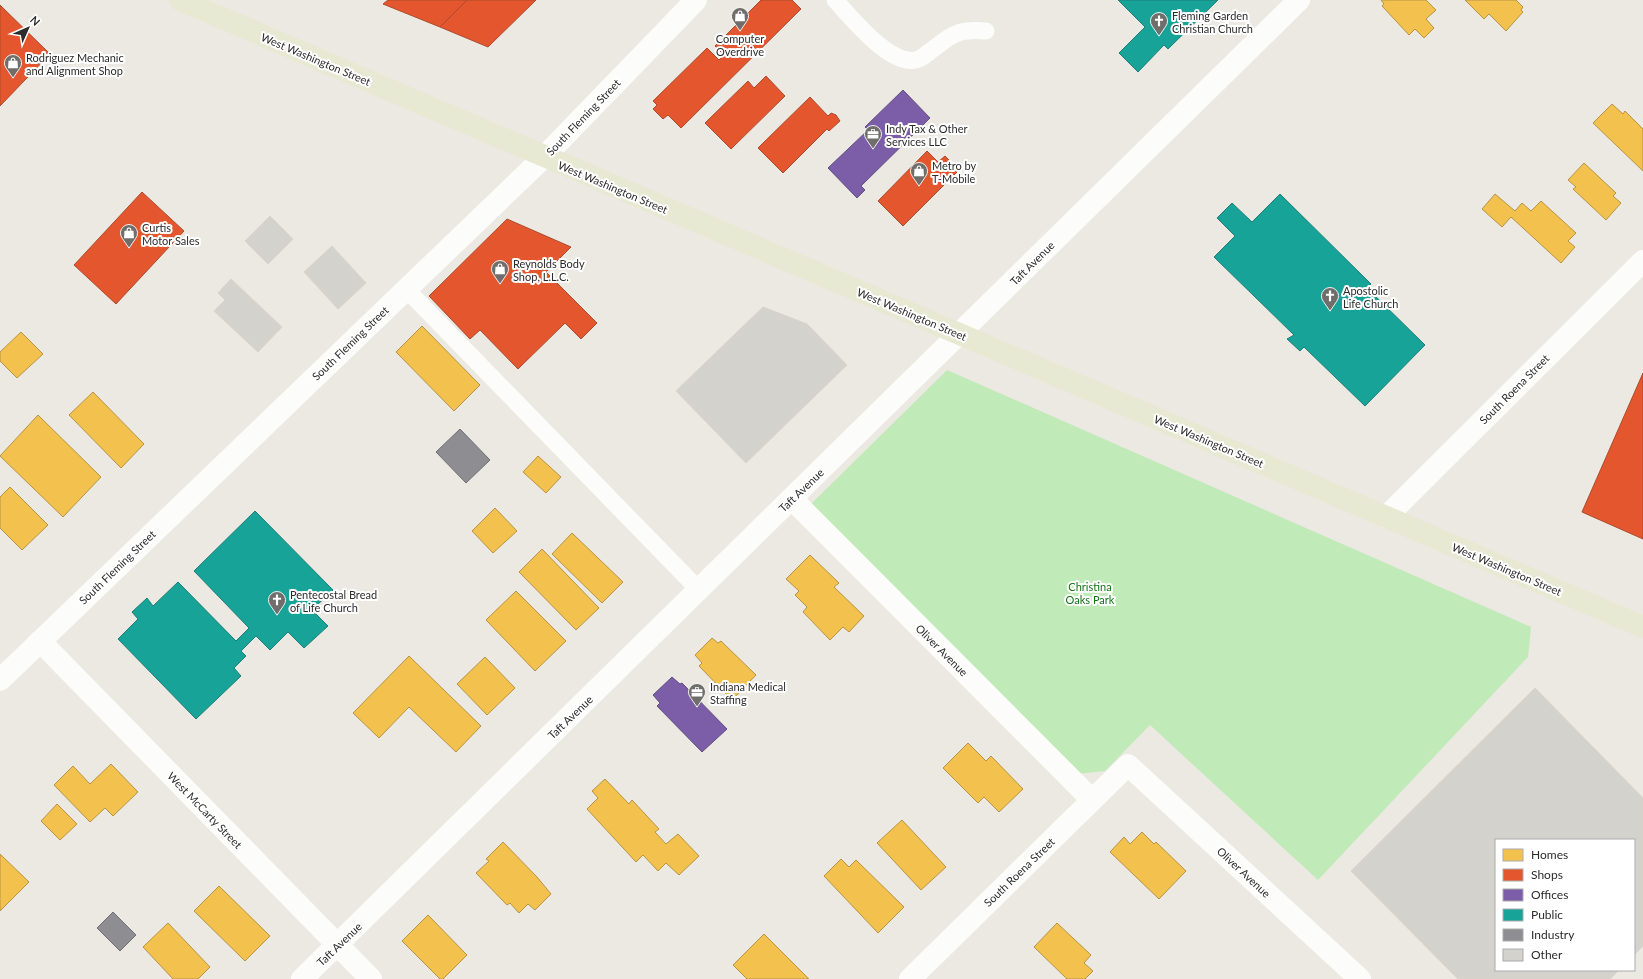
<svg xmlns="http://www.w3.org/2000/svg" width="1643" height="979" font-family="Lato,sans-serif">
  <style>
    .green { fill: #c0eab7 }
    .homes { fill: #f2c14e; stroke: #b79444 }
    .shops { fill: #e4572e; stroke: #ad4a2d }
    .offices { fill: #7b5ea7; stroke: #634f82 }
    .public { fill: #17a398; stroke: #1d7f78 }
    .industry { fill: #8d8d92; stroke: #707073 }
    .building { fill: #d3d2cc; stroke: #d6d4cd }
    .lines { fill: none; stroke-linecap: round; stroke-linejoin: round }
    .service { stroke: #fcfcfa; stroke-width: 17 }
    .minor { stroke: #fcfcfa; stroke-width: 22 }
    .primary { stroke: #e8e9d3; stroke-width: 22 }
    .labels { text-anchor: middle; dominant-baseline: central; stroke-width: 4; stroke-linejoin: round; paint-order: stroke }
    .poi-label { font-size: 11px; fill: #2c2c2c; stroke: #fff; text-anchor: start }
    .street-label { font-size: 11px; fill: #2c2c2c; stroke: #fff }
    .park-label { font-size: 11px; fill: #137317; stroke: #fff }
  </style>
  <rect width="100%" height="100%" fill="#ebe9e1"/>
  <path class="green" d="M947,370L1531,627L1528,657L1318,880L1150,725L1105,771L1066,775L804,511Z"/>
  <path class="homes" d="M1381,0H1426L1436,10L1426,19L1434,28L1424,38L1415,29L1409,35L1382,6L1384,4Z
    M1465,0H1516L1523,7L1521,10L1523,12L1506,31L1489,14L1484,19Z
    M1612,104L1623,114L1625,111L1643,129V171L1593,123Z
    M1584,163L1616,193L1613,196L1621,203L1606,220L1573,189L1576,187L1568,180Z
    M1495,194L1515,211L1522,203L1531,211L1541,201L1576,233L1568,241L1575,247L1561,263L1511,217L1502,227L1482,209Z
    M422,326L480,385L454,411L396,352Z
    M21,332L43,354L17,378L0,361V352Z
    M93,392L144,444L121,468L69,415Z
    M38,415L101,477L63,517L0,456Z
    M538,456L561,477L546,493L523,472Z
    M10,487L48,525L22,550L0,528V497Z
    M495,508L517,531L493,553L472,531Z
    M572,533L623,582L602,603L552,554Z
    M542,549L599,608L576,630L519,572Z
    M810,555L839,583L834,587L864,616L849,632L843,627L830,640L803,612L807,607L795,595L799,591L786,579Z
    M516,591L566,641L535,671L486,620Z
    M712,638L718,643L721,641L756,675L732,700L699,666L702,663L695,655Z
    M409,656L481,726L456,752L409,707L379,738L353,713Z
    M485,657L515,688L487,715L457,684Z
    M968,743L986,761L991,756L1023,789L999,812L984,797L978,803L943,768Z
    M111,764L138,792L113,816L105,808L90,822L54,785L73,766L90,784Z
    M605,779L629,804L632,800L659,829L655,832L666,844L678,834L699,856L679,875L666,863L658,871L643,855L636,862L587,809L598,798L592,791Z
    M57,804L77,824L60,840L41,821Z
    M902,820L946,867L921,890L877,843Z
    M1142,832L1154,844L1156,842L1186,871L1159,899L1110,852L1124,837L1130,844Z
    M503,842L537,877L551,894L535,910L528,904L519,913L510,903L507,905L476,873L489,861L486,859Z
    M0,854L29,882L0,911Z
    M841,859L849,867L856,860L904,907L878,933L824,876Z
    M219,886L270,936L245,961L194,911Z
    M428,915L467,955L443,979H440L402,941Z
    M168,923L210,967L198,979H173L143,947Z
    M1057,923L1091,955L1084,963L1093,971L1085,979H1067L1034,947Z
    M764,934L809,979H747L733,965Z"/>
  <path class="shops" d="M388,0H467L440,27L383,4Z
    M467,0H536L488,47L440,27Z
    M761,0H792L801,9L681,128L668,115L663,119L653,109L657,105L653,101L707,48L719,60L724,55L715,46Z
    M0,5L50,54L0,106Z
    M766,76L785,96L731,149L705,123L748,81L754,88Z
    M810,97L828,116L831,113L836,115L840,121L829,131L827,129L783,173L758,148Z
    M927,151L938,162L945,156L959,170L903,226L878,201Z
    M142,192L184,231L116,304L74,265Z
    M507,219L571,247L546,272L597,323L581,339L565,323L518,369L480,330L470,339L429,296Z
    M1643,373V539L1582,512Z"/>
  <path class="offices" d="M903,90L930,118L861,186L865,190L857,198L828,168L868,130L865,127Z
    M672,677L680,684L682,683L727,729L702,752L657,706L660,703L653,695Z"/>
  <path class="public" d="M1118,0H1218L1168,49L1164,45L1138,72L1119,53L1145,27Z
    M1280,194L1371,284L1367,288L1425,345L1365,406L1304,347L1300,351L1287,339L1294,335L1214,257L1235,236L1217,218L1232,203L1252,222Z
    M255,511L333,590L312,610L328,626L304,648L288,632L270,650L256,636L241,651L246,656L234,668L241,676L196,719L118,639L138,619L132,612L147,598L153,606L178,582L236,641L249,628L194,571Z"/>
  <path class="industry" d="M460,429L490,460L466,483L436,452Z
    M113,912L136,935L120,951L97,928Z"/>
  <path class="building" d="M270,216L293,239L268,264L245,241Z
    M332,246L366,283L338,309L304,272Z
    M231,279L282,327L258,352L214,311L225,300L218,293Z
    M763,307L807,324L847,365L746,463L676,391Z
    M1535,688L1643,798V946L1634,955V840H1496V970H1619L1610,979H1458L1351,871Z"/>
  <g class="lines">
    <path class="service" d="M835,0C851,17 895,73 921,58C926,55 931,50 936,47C954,32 963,29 986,31
      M406,289L699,590"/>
    <path class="minor" d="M792,499L1092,800
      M1386,517L1643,261
      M40,641L371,979
      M0,680L544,157L696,0
      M302,979L1299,0
      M910,979L1128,765L1360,979"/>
    <path class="primary" d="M180,0L1643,627"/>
  </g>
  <defs>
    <symbol id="shop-pin" viewBox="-11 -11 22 30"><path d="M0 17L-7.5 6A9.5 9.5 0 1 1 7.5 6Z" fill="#6f6e6b" stroke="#fff"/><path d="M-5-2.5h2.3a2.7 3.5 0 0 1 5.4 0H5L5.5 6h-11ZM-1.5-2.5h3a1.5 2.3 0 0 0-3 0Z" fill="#fff"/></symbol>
    <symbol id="church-pin" viewBox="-11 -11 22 30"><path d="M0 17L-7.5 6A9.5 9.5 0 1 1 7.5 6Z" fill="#6f6e6b" stroke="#fff"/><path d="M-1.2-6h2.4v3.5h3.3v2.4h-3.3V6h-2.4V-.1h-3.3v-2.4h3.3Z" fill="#fff"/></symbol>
    <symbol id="office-pin" viewBox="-11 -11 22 30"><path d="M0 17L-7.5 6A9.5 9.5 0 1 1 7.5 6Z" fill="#6f6e6b" stroke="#fff"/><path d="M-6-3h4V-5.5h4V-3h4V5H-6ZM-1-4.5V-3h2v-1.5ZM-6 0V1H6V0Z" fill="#fff"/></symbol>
  </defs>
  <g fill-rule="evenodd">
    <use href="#shop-pin" x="730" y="6" width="20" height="27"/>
    <use href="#church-pin" x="1149" y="11" width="20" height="27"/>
    <use href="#shop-pin" x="3" y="53" width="20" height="27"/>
    <use href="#office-pin" x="863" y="124" width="20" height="27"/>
    <use href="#shop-pin" x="909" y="161" width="20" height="27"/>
    <use href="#shop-pin" x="119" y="223" width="20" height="27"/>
    <use href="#shop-pin" x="490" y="259" width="20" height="27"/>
    <use href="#church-pin" x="1320" y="286" width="20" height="27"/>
    <use href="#church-pin" x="267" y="590" width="20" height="27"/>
    <use href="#office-pin" x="687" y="682" width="20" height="27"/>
  </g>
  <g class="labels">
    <g class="poi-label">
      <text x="1172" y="15">Fleming Garden<tspan x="1172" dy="13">Christian Church</tspan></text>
      <text x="740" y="38" text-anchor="middle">Computer<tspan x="740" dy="13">Overdrive</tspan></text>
      <text x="26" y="57">Rodriguez Mechanic<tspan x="26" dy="13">and Alignment Shop</tspan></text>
      <text x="886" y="128">Indy Tax &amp; Other<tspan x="886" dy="13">Services LLC</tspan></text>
      <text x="932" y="165">Metro by<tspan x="932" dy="13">T-Mobile</tspan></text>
      <text x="142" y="227">Curtis<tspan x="142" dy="13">Motor Sales</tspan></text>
      <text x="513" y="263">Reynolds Body<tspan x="513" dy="13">Shop, L.L.C.</tspan></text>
      <text x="1343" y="290">Apostolic<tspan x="1343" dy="13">Life Church</tspan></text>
      <text x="290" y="594">Pentecostal Bread<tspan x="290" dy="13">of Life Church</tspan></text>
      <text x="710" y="686">Indiana Medical<tspan x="710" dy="13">Staffing</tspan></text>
    </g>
    <g class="street-label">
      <text transform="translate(316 59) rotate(23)">West Washington Street</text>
      <text transform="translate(583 117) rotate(-46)">South Fleming Street</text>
      <text transform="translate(613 187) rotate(23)">West Washington Street</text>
      <text transform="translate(1032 263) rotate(-45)">Taft Avenue</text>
      <text transform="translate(912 314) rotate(23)">West Washington Street</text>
      <text transform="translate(350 343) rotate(-44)">South Fleming Street</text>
      <text transform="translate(1514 389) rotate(-45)">South Roena Street</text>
      <text transform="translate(1209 441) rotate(23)">West Washington Street</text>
      <text transform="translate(801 490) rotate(-44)">Taft Avenue</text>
      <text transform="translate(117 567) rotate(-44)">South Fleming Street</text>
      <text transform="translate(1507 569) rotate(23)">West Washington Street</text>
      <text transform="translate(942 650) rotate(45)">Oliver Avenue</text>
      <text transform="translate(570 717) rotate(-44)">Taft Avenue</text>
      <text transform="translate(205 810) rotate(46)">West McCarty Street</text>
      <text transform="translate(1019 872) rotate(-44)">South Roena Street</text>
      <text transform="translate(1244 872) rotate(43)">Oliver Avenue</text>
      <text transform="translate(339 944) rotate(-44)">Taft Avenue</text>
    </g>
    <g class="park-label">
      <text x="1090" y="586">Christina<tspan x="1090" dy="13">Oaks Park</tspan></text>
    </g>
  </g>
  <rect x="1495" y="839" width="140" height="132" fill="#ffffff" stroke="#ababab"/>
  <rect x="1503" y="849" width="20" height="12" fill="#f2c14e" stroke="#ababab"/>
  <text x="1531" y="859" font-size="12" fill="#2c2c2c">Homes</text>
  <rect x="1503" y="869" width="20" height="12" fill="#e4572e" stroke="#ababab"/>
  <text x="1531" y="879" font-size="12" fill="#2c2c2c">Shops</text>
  <rect x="1503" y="889" width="20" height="12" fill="#7b5ea7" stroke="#ababab"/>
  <text x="1531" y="899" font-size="12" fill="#2c2c2c">Offices</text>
  <rect x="1503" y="909" width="20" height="12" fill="#17a398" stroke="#ababab"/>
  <text x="1531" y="919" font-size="12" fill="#2c2c2c">Public</text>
  <rect x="1503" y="929" width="20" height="12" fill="#8d8d92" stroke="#ababab"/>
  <text x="1531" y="939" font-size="12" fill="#2c2c2c">Industry</text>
  <rect x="1503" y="949" width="20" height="12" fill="#d3d2cc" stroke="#ababab"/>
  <text x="1531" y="959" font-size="12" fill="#2c2c2c">Other</text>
  <g transform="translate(28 28) rotate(45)" stroke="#ffffff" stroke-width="3" paint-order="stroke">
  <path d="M0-3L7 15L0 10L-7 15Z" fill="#2c2c2c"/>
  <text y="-6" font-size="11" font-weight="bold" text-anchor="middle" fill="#2c2c2c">N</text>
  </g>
</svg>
